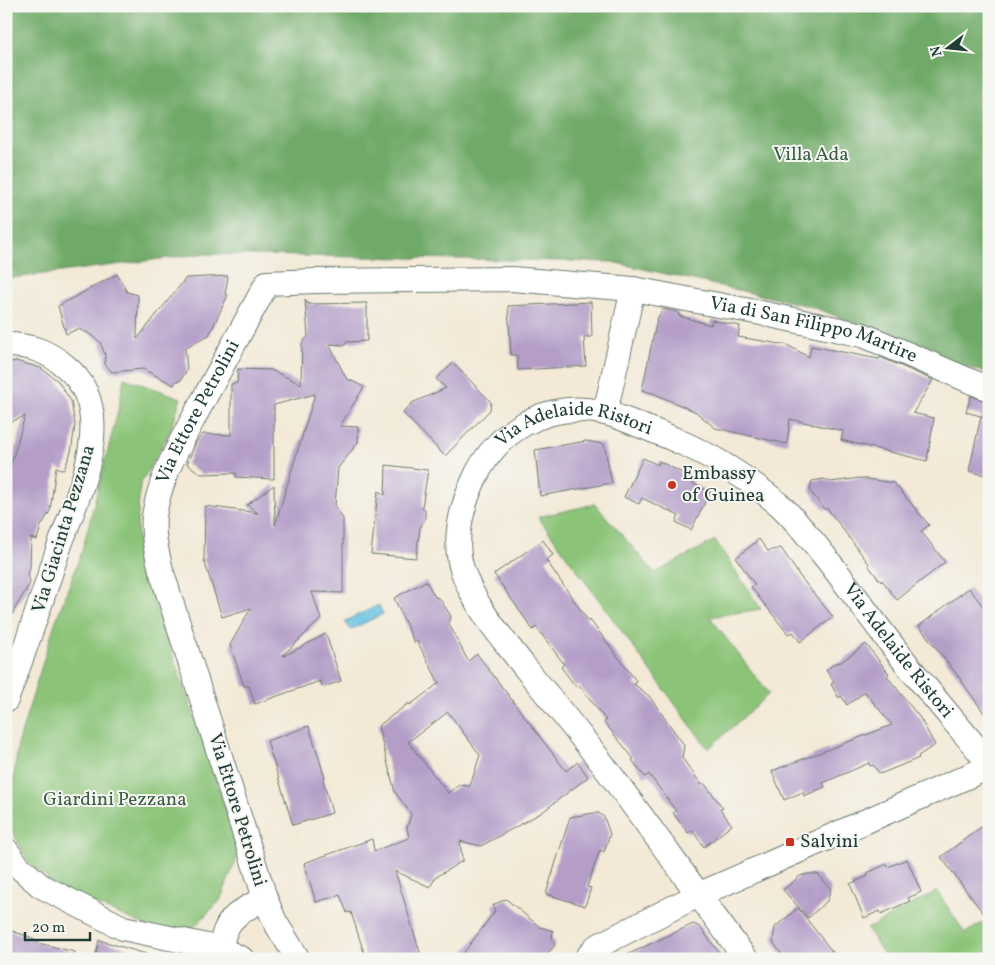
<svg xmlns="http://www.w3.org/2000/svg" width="995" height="965" font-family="Vollkorn,serif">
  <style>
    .green { fill: #8bc478; stroke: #558056 }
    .forest { fill: #70aa68; stroke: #48744e }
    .water { fill: #62bfe0; stroke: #407e8a }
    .building { fill: #b49ec8; fill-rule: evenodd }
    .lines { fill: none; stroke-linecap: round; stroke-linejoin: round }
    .street-casing { stroke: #69796d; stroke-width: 26 }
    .street { stroke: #fff; stroke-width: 24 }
    .poi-dot { fill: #c8321e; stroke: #f6f6f2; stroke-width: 2 }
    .labels { text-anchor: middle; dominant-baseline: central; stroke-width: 4; stroke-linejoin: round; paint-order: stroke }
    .park-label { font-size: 19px; fill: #3a5f45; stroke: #f6f6f2 }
    .street-label { font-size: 19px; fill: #1f3d34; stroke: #f6f6f2 }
    .poi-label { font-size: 19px; fill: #1f3d34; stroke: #f6f6f2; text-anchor: start }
  </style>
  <rect width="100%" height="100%" fill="#f6f6f2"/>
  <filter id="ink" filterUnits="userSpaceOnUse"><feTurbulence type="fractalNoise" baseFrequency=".02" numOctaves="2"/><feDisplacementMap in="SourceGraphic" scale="10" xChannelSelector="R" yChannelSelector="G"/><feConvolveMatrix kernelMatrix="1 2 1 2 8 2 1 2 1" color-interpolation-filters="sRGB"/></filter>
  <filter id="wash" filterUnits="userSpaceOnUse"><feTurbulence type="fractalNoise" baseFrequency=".0096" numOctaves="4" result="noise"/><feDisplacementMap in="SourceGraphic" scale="20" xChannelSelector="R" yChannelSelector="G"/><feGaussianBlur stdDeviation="1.12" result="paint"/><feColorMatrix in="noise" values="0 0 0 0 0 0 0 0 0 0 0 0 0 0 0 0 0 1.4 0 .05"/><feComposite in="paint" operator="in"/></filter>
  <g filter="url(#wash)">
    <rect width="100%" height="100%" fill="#f3e9d6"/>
    <path class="green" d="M124,378L181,398L170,431L140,485L137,526L139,559L217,782L238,855L220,901L194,927L168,935L60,889L29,863L8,823L18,744L54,626L82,551L119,407Z
      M595,504L655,573L715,540L761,609L710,617L769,694L708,749L538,517Z
      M937,891L965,933L989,919V959H887L867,929Z"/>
    <path class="forest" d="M6,6H989V374L957,364L863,326L809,306L612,262L200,254L6,279Z"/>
    <path class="water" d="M379,605L383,614L350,630L345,621Z"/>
    <g id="blocks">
      <path class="building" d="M117,274L127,292L138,295L137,339L186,278L228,276L225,294L228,295L209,335L185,348L187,370L180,381H176L174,385L143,369L112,372L105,364V355L100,342L88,333L78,329L66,334L58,306Z
        M305,299L308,304L367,303V341L346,342L345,345L329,344L346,378L364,387L340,426L358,427V442L338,468L335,506L343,519V593L312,592L321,619L283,655L284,656L326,634L341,681L323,687L320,681L255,704L249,686H244L230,645L251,608L222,617L204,560L205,506L258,513L247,505L274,485L275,525L315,394L274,405V479L236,477V473L201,474L187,464L196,442L203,434L231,435V384L237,383L238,369L271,370L301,384L302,343L308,336Z
        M591,302L592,337H584L586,366L518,370L517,355H511L508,306Z
        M663,309L678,312L679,316L711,325L712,320L740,326L738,337L787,345L809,357L811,346L879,359L880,357L933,380L913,413L934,418L927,461L841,440L843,431L790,419L787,444L715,428L696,412L655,394L642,390L657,319Z
        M16,361L41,368L58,381L71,401L75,425L71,452L64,470L56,467L50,511L41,526L37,540L31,538L30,568L28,574L30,583L6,624V467L10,468L25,416L6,424V363Z
        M453,363L491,402L490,410L445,456L403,413L412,403L446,388L436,379Z
        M971,396L989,402V476L969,471L981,416L984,417L966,412Z
        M586,441L604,444L612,483L540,496L535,450Z
        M643,458L658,465L659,461L694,479L692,483L710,492L691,530L676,522L679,516L642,498L639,504L624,497Z
        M386,465L428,470L422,507L425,509V519L420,528L416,558L371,554L378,491L385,495Z
        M860,478L894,483L929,525L921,531L945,562L897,600L882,580L881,582L868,565L869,564L827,508L825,510L810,491L812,481L824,479L831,482Z
        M759,539L768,551L781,548L801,578L833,617L800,642L793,632L788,634L751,587L755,585L736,558Z
        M543,540L553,555L546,560L589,622L590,620L637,682L634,684L649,696L684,745L682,758L702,785L704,783L723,808L720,809L732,825L704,847L692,830L688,833L673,813L676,811L649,774L645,777L632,760L634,759L604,722L606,720L579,685L576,687L561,667L564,664L536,627L533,630L494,574Z
        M426,581L435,597L439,598L451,616L449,624L468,661L477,654L566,771L578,762L588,777L541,813L481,846L460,841L462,858L464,860L436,877L430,887L395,871L422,959H366L351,912L347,913L340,895L316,902L304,863L372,839L374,851L409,838L407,828L411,814L395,792L378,726L409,703L410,705L439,683L417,641L414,642L394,598ZM448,712L480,755L470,786L459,785L448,793L408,742Z
        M969,588L989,614V720L958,676L919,626Z
        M866,644L889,674L887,676L920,718L935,745L918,756L919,758L880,774L873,765L870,766L869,763L823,783L825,787L804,796L803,792L784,800L772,771L892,725L865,692L847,705L842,697H838L831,684L834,682L826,670L835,663L841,662Z
        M309,726L325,778L323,779L332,813L293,825L267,741Z
        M594,813H599L604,817L610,834L604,852L600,850L587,887L591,888L585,906L546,894L570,817Z
        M989,821V921L941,857Z
        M907,859L921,892L908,898L910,901L881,914L880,911L864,918L850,884L868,876L867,873L887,864L888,867Z
        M808,874H818L831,889L827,901L808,918L783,890L800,876Z
        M506,899L540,927L553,931L552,938L555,945L543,959H459L495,911L493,905Z
        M798,908L838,959H785L773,942L775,927Z
        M693,924L700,927L724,959H618Z
        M6,929L30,937L38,943L75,952L74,959H6Z
        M99,940L146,954L145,959H95Z"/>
    </g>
  </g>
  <g filter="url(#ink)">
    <use href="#blocks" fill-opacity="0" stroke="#69796d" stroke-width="1"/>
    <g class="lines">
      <defs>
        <g id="street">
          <path d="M6,345C30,345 47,351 65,366C123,413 74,501 56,556C40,605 24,652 6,700"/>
          <path d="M605,413L633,289"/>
          <path d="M6,850L18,866L41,886L123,928L221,949L242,959"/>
          <path d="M221,949C224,917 240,912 265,898"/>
          <path id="s1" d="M298,959L275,922L265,898L161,570C157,553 152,535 154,517C159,478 181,442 199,408C222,366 244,325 267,283L315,281L512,279L633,289L761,313L863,335L989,389"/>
          <path d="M586,959L596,947L698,895L989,767"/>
          <path id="s2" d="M746,959C695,891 646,821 595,754C571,724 547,694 523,665C500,635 474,606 462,569C453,540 461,509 473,482C495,431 546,401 601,412C618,415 634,424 649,429C673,438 708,454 729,468C745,478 772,497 785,510C823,550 855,597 888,640C920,682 955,722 989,763"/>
        </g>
      </defs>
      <use href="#street" class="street-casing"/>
      <use href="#street" class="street"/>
    </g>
  </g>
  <g class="poi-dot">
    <circle cx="672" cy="485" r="5"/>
    <rect x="785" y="837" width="10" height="10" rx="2.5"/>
  </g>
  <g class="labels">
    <g class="park-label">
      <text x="811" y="155">Villa Ada</text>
      <text x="115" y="800">Giardini Pezzana</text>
    </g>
    <g class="street-label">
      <text stroke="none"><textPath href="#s1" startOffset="1280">Via di San Filippo Martire</textPath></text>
      <text stroke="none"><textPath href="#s1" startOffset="582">Via Ettore Petrolini</textPath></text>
      <text stroke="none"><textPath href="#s2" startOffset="702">Via Adelaide Ristori</textPath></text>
      <text transform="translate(64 529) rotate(-73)">Via Giacinta Pezzana</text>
      <text stroke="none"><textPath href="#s2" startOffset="1122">Via Adelaide Ristori</textPath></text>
      <text transform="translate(237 810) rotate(73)">Via Ettore Petrolini</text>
    </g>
    <g class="poi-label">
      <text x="682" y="474">Embassy<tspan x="682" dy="22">of Guinea</tspan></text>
      <text x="800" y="842">Salvini</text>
    </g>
  </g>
  <rect width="995" height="965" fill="none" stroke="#f6f6f2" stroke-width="25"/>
  <g transform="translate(948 48) rotate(254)" stroke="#f6f6f2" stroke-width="4" paint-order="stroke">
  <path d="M0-4L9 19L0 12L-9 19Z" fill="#1f3d34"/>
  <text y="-8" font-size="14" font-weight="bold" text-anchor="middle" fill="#1f3d34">N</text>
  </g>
  <path d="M25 932v8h65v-8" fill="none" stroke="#1f3d34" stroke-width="2.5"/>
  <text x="32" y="932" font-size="15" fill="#1f3d34" stroke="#f6f6f2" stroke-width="4" paint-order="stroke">20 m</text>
</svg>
